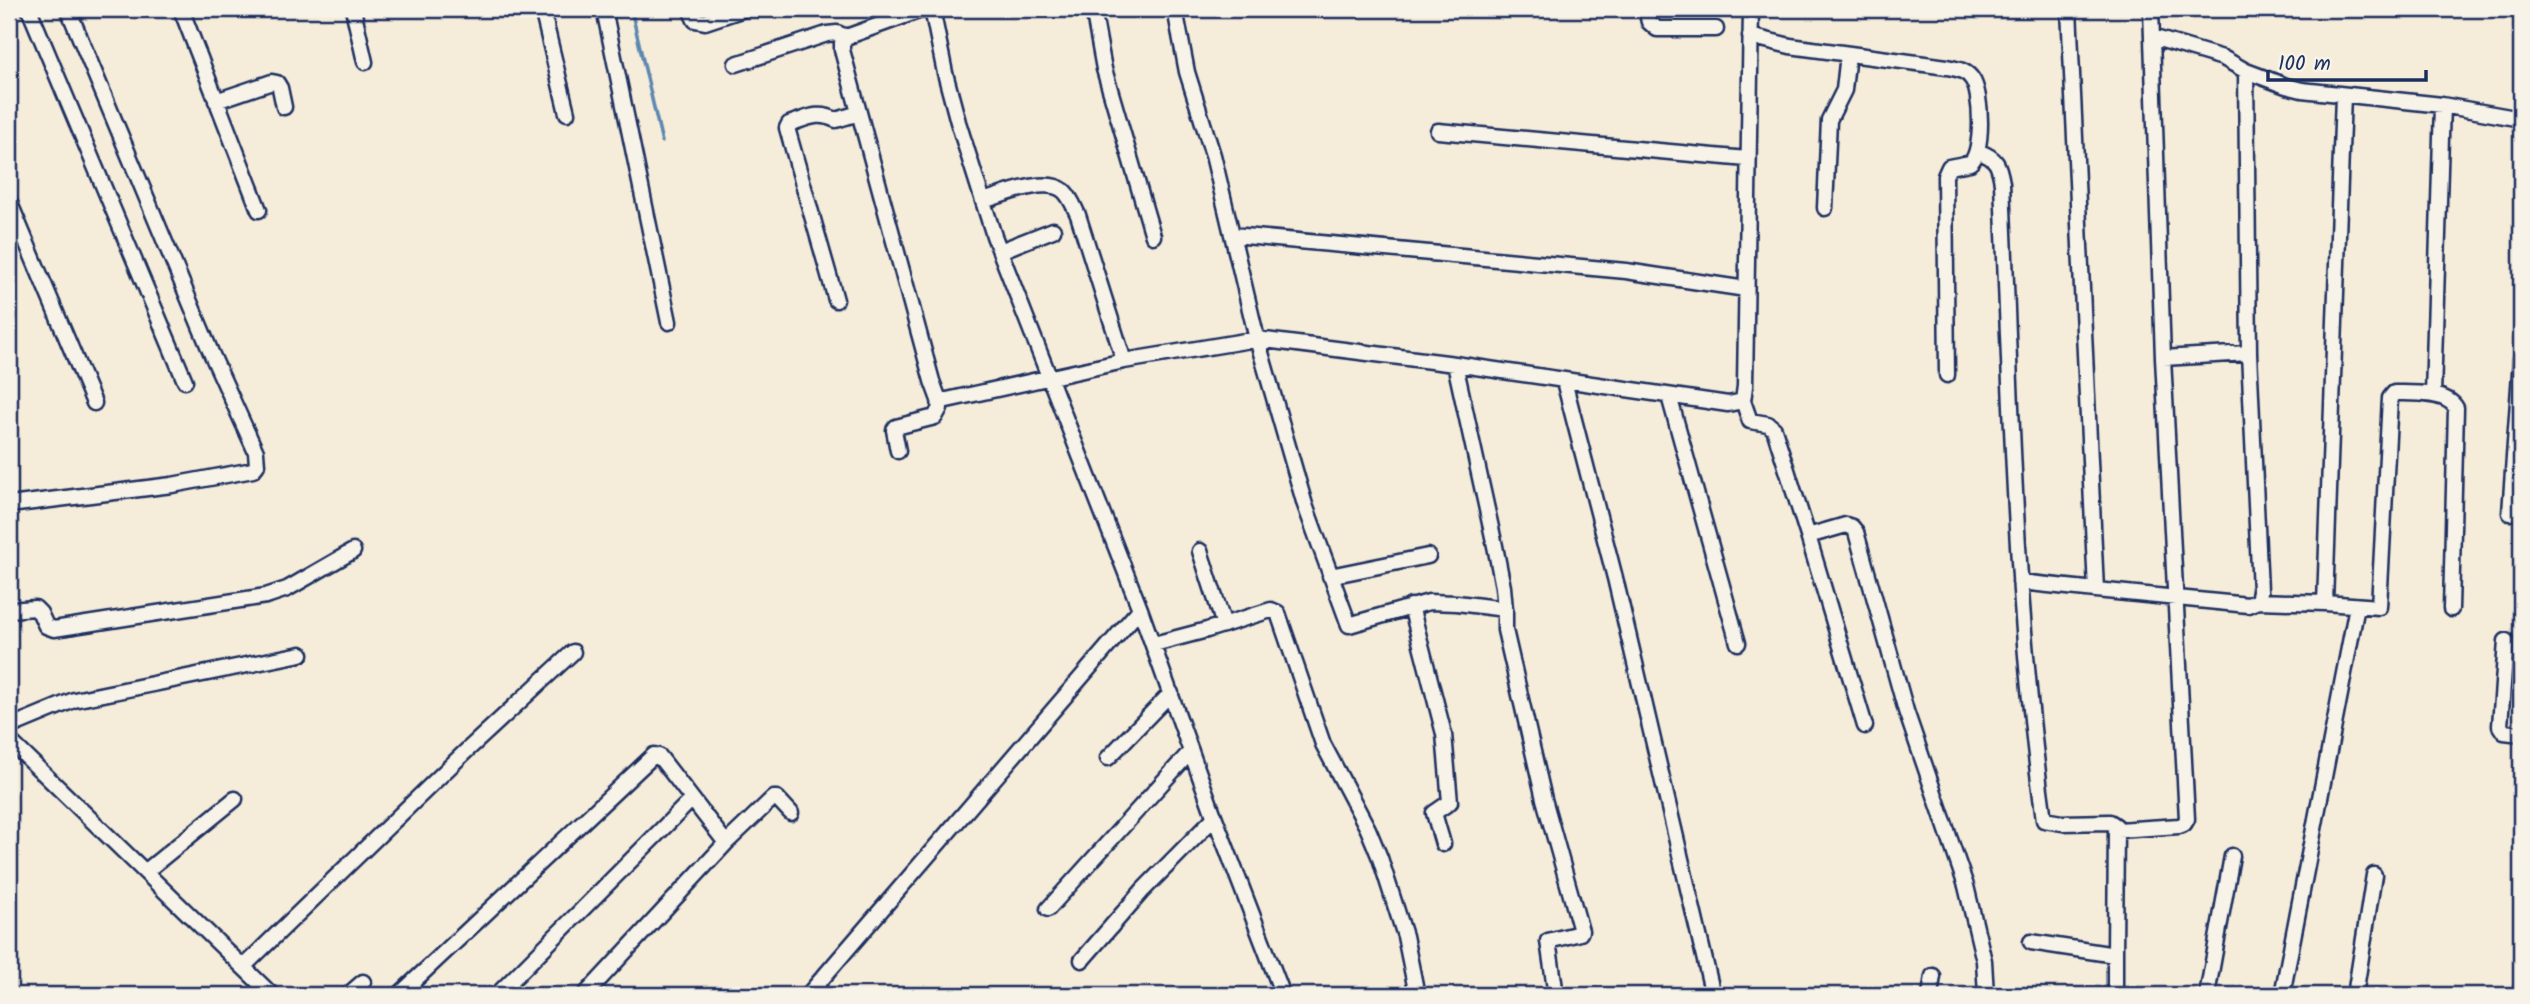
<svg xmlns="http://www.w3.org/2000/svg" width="2530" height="1004" font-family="Kalam,sans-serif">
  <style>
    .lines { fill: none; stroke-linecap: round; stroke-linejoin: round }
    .stream { stroke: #5b87b0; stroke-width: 3.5 }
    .minor-casing { stroke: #1b2f5e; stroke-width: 19 }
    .minor { stroke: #f7f3e8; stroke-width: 14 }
  </style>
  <rect width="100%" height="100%" fill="#f6ecda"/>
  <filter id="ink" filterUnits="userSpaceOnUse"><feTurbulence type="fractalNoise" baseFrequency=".0143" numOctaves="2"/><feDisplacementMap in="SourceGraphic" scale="14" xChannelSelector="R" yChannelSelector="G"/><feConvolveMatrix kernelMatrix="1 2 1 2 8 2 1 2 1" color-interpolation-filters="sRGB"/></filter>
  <g filter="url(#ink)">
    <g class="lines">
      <path class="stream" d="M631,9L662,142"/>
      <defs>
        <path id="minor" d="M29,9L185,381
          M181,9L259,210
          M353,9L365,62
          M542,9L567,113
          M604,9L669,322
          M690,9L695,20L705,22L744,9
          M924,9L846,37L842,43V50L932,381L939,400H947L1124,361L1257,339L1455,364L1728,404L1743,401L1745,386L1751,9
          M932,9L945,73L958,122L994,236L1140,609L1213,813L1283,995
          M1093,9L1104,69L1153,236
          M1175,9L1187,72L1213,155L1257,339L1305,505L1349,625L1429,602L1457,603L1505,609L1503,587L1495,546L1455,364
          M1646,9L1649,22L1657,29H1716
          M2069,9L2096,590L2248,605L2258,601L2260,591L2249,353L2246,71L2223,58L2152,37
          M1750,36L1790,46L1947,67C1957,69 1966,70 1972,79C1982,93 1984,152 1970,163L1949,167L1945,176L1947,375
          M736,64L827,34L837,33L846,37
          M2246,71L2286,86L2302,90L2442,105L2521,119
          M2343,95L2325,603L2379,607L2390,398L2394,393C2411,393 2447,391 2456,408L2451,609
          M216,101L272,82L277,83L280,88L284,107
          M1438,131L1747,159
          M1979,152C1997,158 1999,165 2002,183C2011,396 2015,609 2044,820L2062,823L2110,822L2116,826L2115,955
          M9,201L94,403
          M983,201C1003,195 1046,176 1064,191C1071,198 1074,207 1078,215L1124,361
          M1825,208L1829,120L1844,90L1848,54
          M1233,235L1626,271L1746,289
          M1000,251L1053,230
          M836,300L787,128L789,124C808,118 818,111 836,120L859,113
          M2163,358L2249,353
          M1564,381L1615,578L1713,995
          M2433,395L2442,105
          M1669,396L1738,643
          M1743,401L1750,421L1768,424L1774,429L1808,536L1846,525L1852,527L1856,532L1906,711L1966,886L1984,961L1986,995
          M898,451L894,430L896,427L935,417L940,408L939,400
          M9,505L172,485L253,470L257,465L256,452L212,355L68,9
          M2510,513L2521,359
          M1808,536L1865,726
          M1200,551L1224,625
          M1330,576L1428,556
          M2020,582L2096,590
          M2258,601L2325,603
          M1411,606L1444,734L1450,802L1434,813L1443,844
          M1505,609V630L1544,799L1581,931L1580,933L1548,941L1556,995
          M9,610L35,608L40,613L46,626L54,629L266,596L287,589L353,551
          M2506,641L2500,726L2504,732L2521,734
          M1154,644L1207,630L1271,610L1278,613L1323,744L1368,829L1380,858L1405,936L1417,995
          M9,727L74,700L301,654
          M9,740L272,995
          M1108,758L1171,693
          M2118,830L2179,826L2184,824L2187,819L2163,358L2151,9
          M145,872L235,799
          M1048,909L1191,751
          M2031,942L2115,955V995
          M1082,960L1143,890L1214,818
          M243,967L464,753L573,652
          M348,995L363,982
          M399,995L654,755L659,756L726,843
          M497,995L692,799
          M585,995L726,843L773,798H777L791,813
          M808,995L1140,609
          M1930,995L1933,976
          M2207,995L2232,856
          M2282,995L2357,606
          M2355,995L2374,875"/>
      </defs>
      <use href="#minor" class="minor-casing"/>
      <use href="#minor" class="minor"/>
    </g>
  </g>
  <rect width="2530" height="1004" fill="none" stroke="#f7f3e8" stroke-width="35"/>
  <rect x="18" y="18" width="2495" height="969" fill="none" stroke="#1b2f5e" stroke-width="2.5" filter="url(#ink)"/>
  <path d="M2268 70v10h158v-10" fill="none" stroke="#1b2f5e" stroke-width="3.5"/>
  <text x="2278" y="70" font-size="21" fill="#1b2f5e" stroke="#f7f3e8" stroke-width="5" paint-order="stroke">100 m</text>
</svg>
